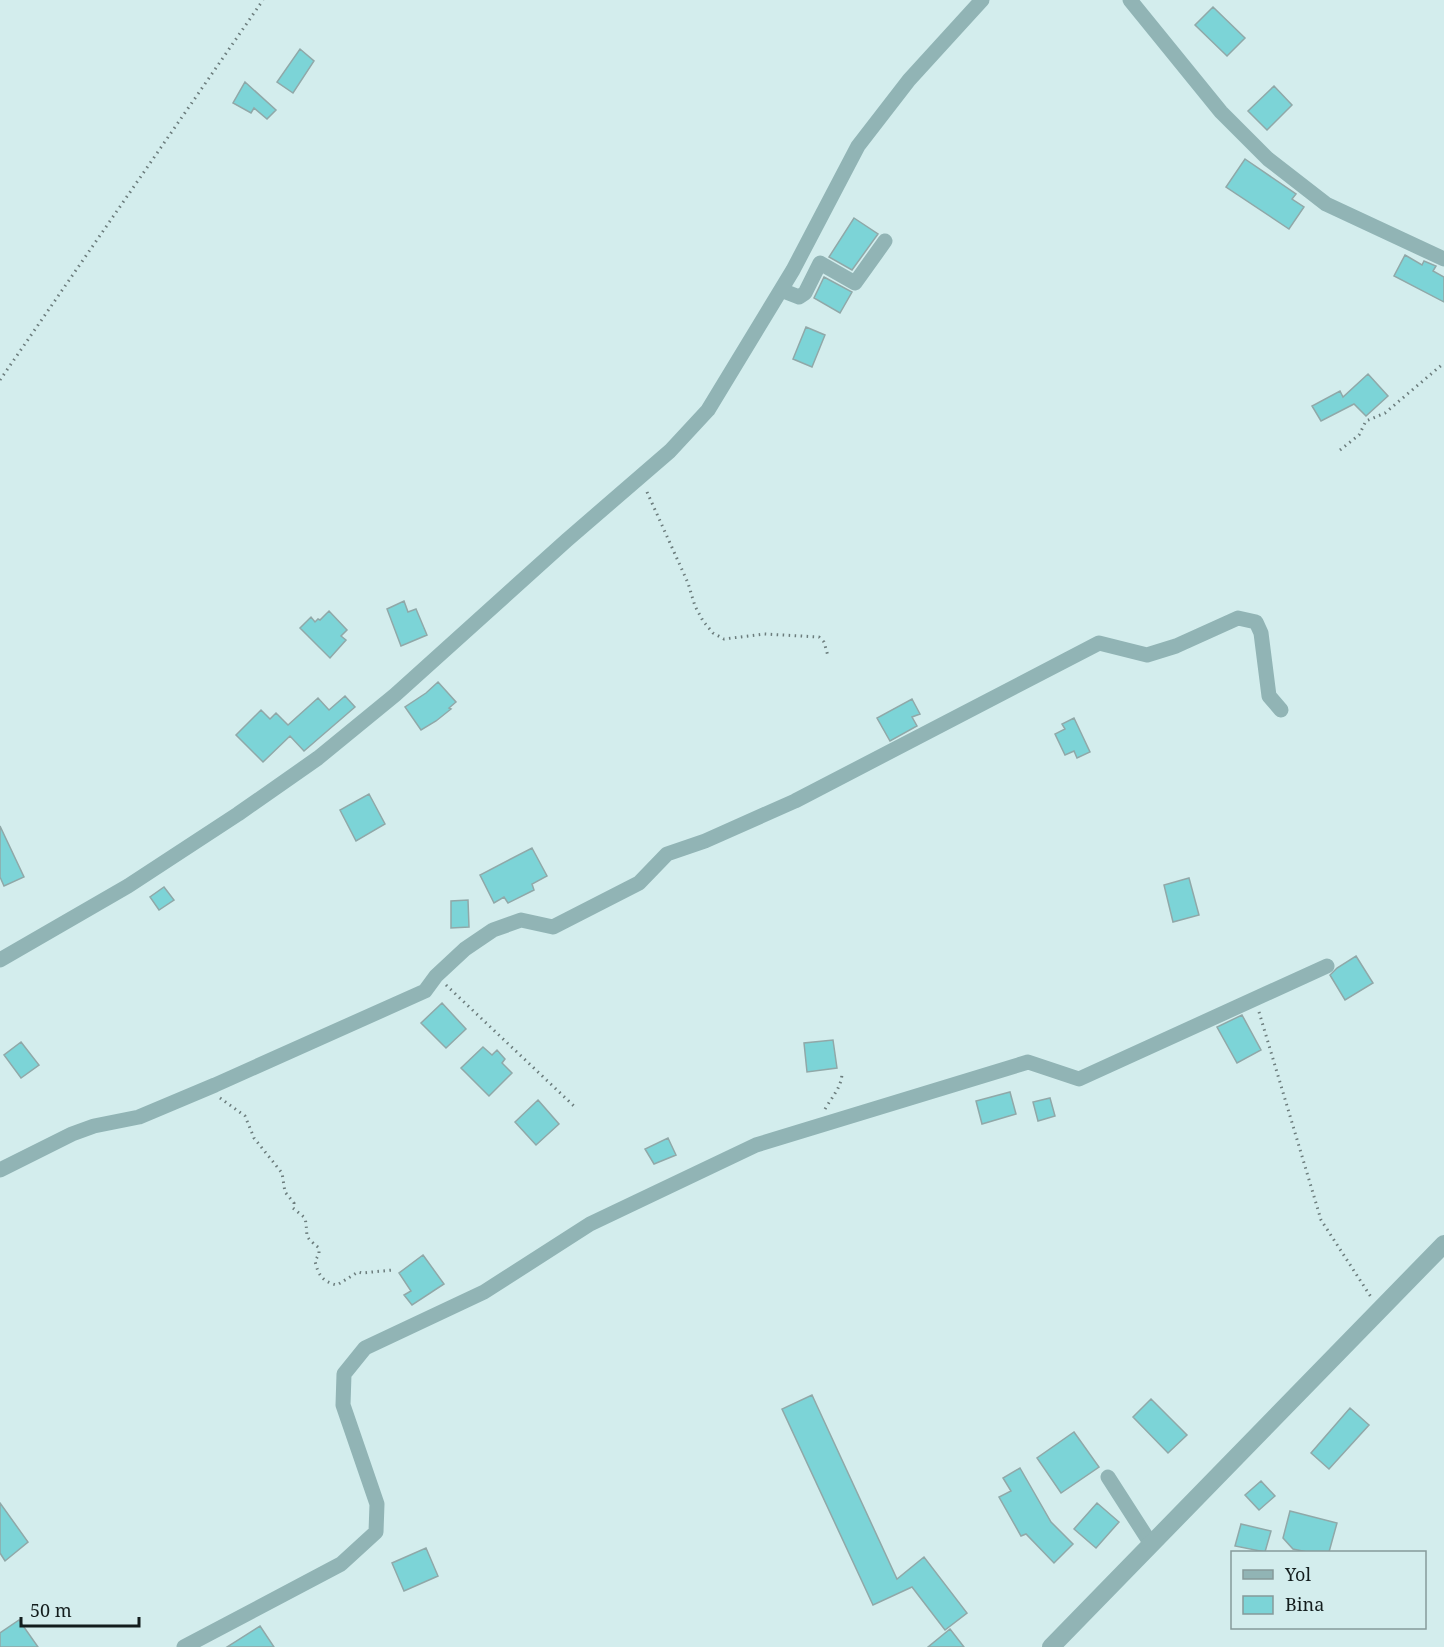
<svg xmlns="http://www.w3.org/2000/svg" width="1444" height="1647" font-family="'Noto Serif',serif">
  <style>
    .building { fill: #7cd4d7; stroke: #90a8a8; stroke-width: 1.5 }
    .lines { fill: none; stroke-linecap: round; stroke-linejoin: round }
    .path { stroke: #6b7c7c; stroke-width: 3; stroke-dasharray: 1.5 4.5; stroke-linecap: butt }
    .minor { stroke: #91b4b5; stroke-width: 15 }
    .tertiary { stroke: #91b4b5; stroke-width: 18 }
  </style>
  <rect width="100%" height="100%" fill="#d3eded"/>
  <path class="building" d="M1213,7L1245,38L1227,56L1195,25Z
    M300,49L314,61L293,93L277,82Z
    M245,82L276,110L267,119L254,108L251,113L233,103Z
    M1274,86L1292,105L1267,130L1248,111Z
    M1245,159L1296,194L1292,199L1304,207L1289,229L1226,187Z
    M854,218L878,234L852,270L829,257Z
    M1405,255L1422,265L1424,261L1436,266L1433,271L1444,277V302L1394,276Z
    M824,277L852,292L840,313L814,298Z
    M806,327L825,335L812,367L793,359Z
    M1368,374L1388,396L1366,416L1354,404L1321,421L1312,406L1340,391L1343,397Z
    M404,601L408,612L416,609L427,635L401,646L387,609Z
    M329,611L347,630L341,636L346,640L330,658L300,628L311,617L315,622L318,619L320,620Z
    M438,682L456,702L449,708L451,709L436,721L421,730L405,707L426,693Z
    M345,696L355,707L304,751L290,736L263,762L236,735L261,710L270,719L276,713L288,725L318,698L329,710Z
    M912,699L920,714L912,717L917,726L890,741L877,718Z
    M1074,718L1090,752L1077,758L1074,751L1065,755L1055,734L1065,729L1062,724Z
    M369,794L385,824L356,841L340,810Z
    M0,826L24,877L4,886L0,877Z
    M532,848L547,876L532,884L534,890L508,903L504,897L494,903L480,875Z
    M1189,878L1199,915L1173,922L1164,885Z
    M164,887L174,900L159,910L150,897Z
    M468,900L469,927L451,928V901Z
    M1356,956L1373,983L1345,1000L1330,975L1337,968Z
    M442,1003L466,1029L446,1048L421,1023Z
    M1242,1015L1261,1050L1237,1063L1217,1027Z
    M833,1040L837,1068L807,1072L804,1043Z
    M21,1042L39,1065L21,1078L4,1055Z
    M483,1047L492,1055L497,1050L505,1059L502,1063L512,1073L489,1096L461,1068Z
    M1010,1092L1016,1114L982,1124L976,1101Z
    M1050,1098L1055,1116L1038,1121L1033,1102Z
    M538,1100L559,1124L536,1145L515,1122Z
    M668,1138L676,1155L654,1164L645,1149Z
    M423,1255L444,1284L412,1305L404,1295L411,1291L399,1273Z
    M812,1395L897,1579L924,1557L967,1613L945,1630L912,1587L873,1605L782,1409Z
    M1151,1399L1187,1435L1168,1453L1133,1417Z
    M1350,1408L1369,1425L1329,1469L1311,1453Z
    M1074,1432L1099,1467L1061,1493L1037,1458Z
    M1020,1468L1051,1522L1073,1544L1054,1563L1026,1534L1021,1536L999,1497L1011,1491L1003,1478Z
    M1261,1481L1275,1496L1259,1510L1245,1495Z
    M0,1503L28,1542L5,1561L0,1553Z
    M1097,1503L1119,1522L1096,1548L1074,1529Z
    M1290,1511L1337,1523L1329,1552H1307L1293,1549L1283,1538Z
    M1241,1524L1271,1531L1265,1552L1235,1546Z
    M426,1548L438,1576L404,1591L392,1563Z
    M19,1620L38,1647H0V1633Z
    M260,1626L274,1647H227Z
    M950,1629L964,1647H928Z"/>
  <g class="lines">
    <path class="path" d="M0,380L263,0
      M1340,450L1359,435L1366,421L1385,413L1444,363
      M647,492L688,583L695,606L703,621L713,633L724,639L764,634L819,637L824,642L828,656
      M446,985L575,1107
      M1259,1012L1321,1220L1371,1297
      M220,1098L245,1116L254,1138L282,1173L285,1192L294,1203L293,1208L305,1218C309,1238 302,1234 319,1248V1254L315,1261C318,1275 323,1282 337,1285L358,1272L362,1273L393,1270
      M825,1109C832,1097 841,1088 842,1074"/>
    <path class="minor" d="M1130,0L1221,112L1268,159L1326,204L1444,259
      M781,290L799,297L805,293L820,263L855,283L885,241
      M0,960L128,886L238,814L318,758L395,695L567,540L670,451L708,410L793,270L858,146L909,80L982,0
      M0,1170L72,1134L94,1126L139,1117L215,1085L425,991L436,976L465,949L493,930L521,920L553,927L639,883L667,854L705,841L795,801L1099,643L1147,655L1176,646L1238,618L1256,622L1261,633L1269,696L1281,710
      M1108,1477L1151,1544
      M184,1647L341,1564L376,1532L377,1504L343,1405L344,1374L365,1348L484,1292L590,1224L756,1145L1028,1062L1079,1079L1327,966"/>
    <path class="tertiary" d="M1051,1647L1444,1244"/>
  </g>
  <rect x="1231" y="1551" width="195" height="78" fill="#d3eded" stroke="#869a9a" stroke-width="1.5"/>
  <rect x="1243" y="1570" width="30" height="9" fill="#91b4b5" stroke="#869a9a" stroke-width="1.5"/>
  <text x="1285" y="1581" font-size="18" fill="#131d1d">Yol</text>
  <rect x="1243" y="1596" width="30" height="18" fill="#7cd4d7" stroke="#869a9a" stroke-width="1.5"/>
  <text x="1285" y="1611" font-size="18" fill="#131d1d">Bina</text>
  <path d="M21 1617v9h118v-9" fill="none" stroke="#131d1d" stroke-width="3"/>
  <text x="30" y="1617" font-size="18" fill="#131d1d" stroke="#d3eded" stroke-width="4.5" paint-order="stroke">50 m</text>
</svg>
